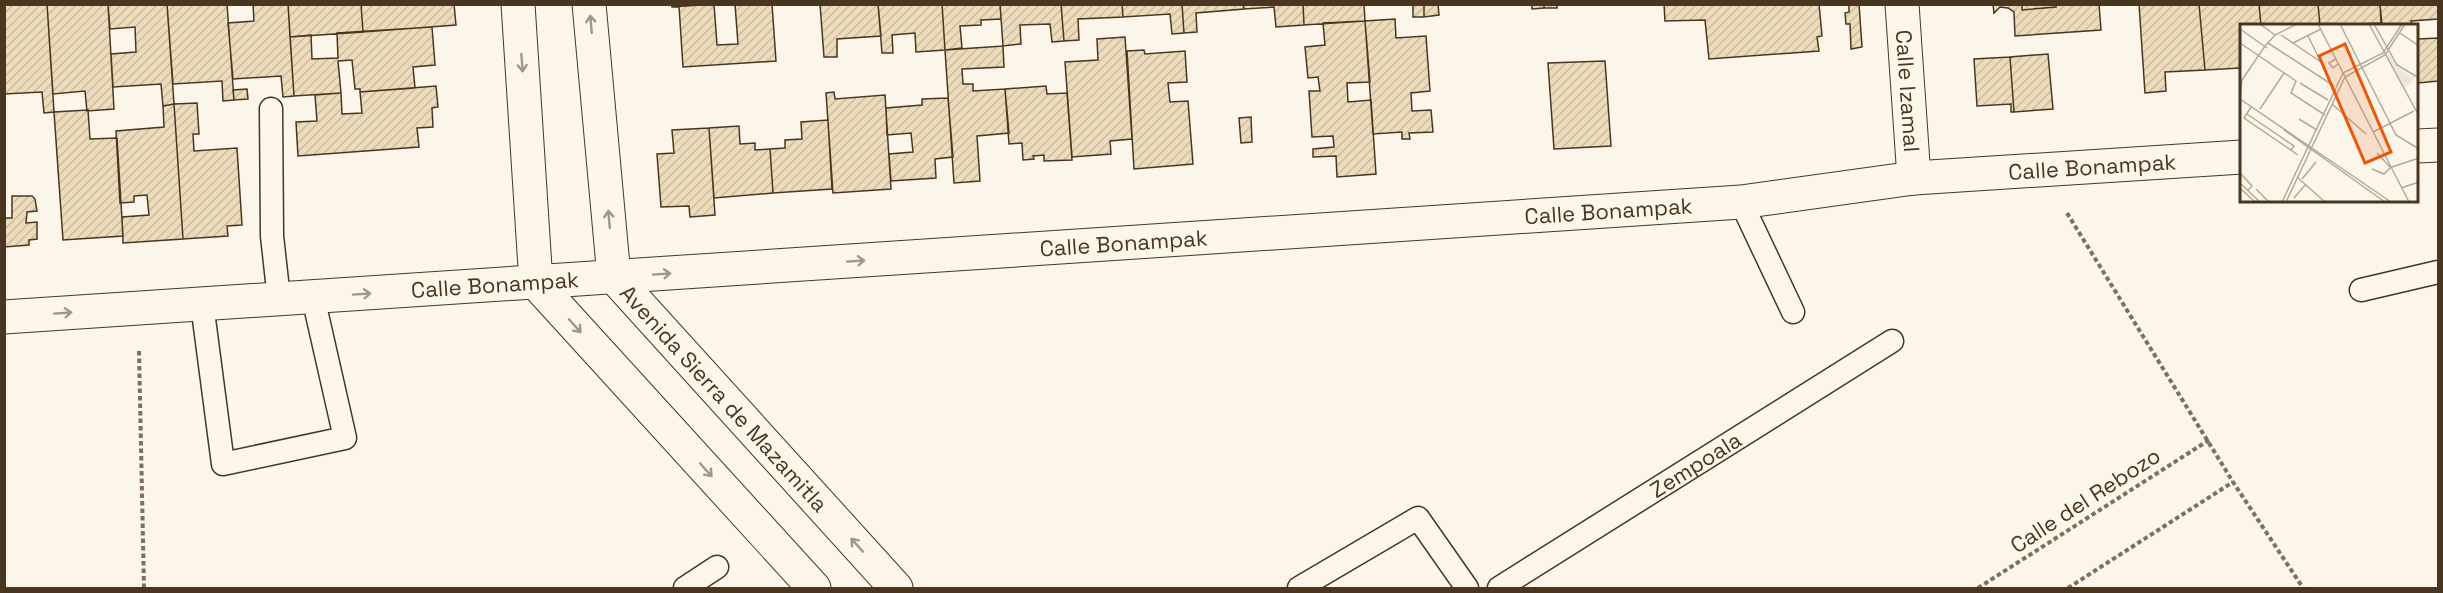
<svg xmlns="http://www.w3.org/2000/svg" width="2443" height="593" font-family="'Space Grotesk',sans-serif">
  <style>
    .building { fill: url(#building-hatch); stroke: #4a3520; stroke-width: 1.5 }
    .lines { fill: none; stroke-linecap: round; stroke-linejoin: round }
    .lane-casing { stroke: #4a3520; stroke-width: 25 }
    .street-casing { stroke: #4a3520; stroke-width: 35 }
    .secondary-casing { stroke: #4a3520; stroke-width: 35 }
    .path { stroke: #7f6f5c; stroke-width: 4; stroke-dasharray: 4.5 3; stroke-linecap: butt }
    .lane { stroke: #fbf6e9; stroke-width: 22 }
    .street { stroke: #fbf6e9; stroke-width: 33 }
    .secondary { stroke: #fbf6e9; stroke-width: 33 }
    .oneway { stroke: #a29684 }
    .labels { text-anchor: middle; dominant-baseline: central; stroke-width: 4.5; stroke-linejoin: round; paint-order: stroke }
    .street-label { font-size: 22px; fill: #4a3520; stroke: #fbf6e9 }
    .inset-road { fill: none; stroke: #b4a999; stroke-width: 1.5 }
    .view { fill: #e8590c; fill-opacity: 0.15; stroke: #e8590c; stroke-width: 3 }
    .inset-edge { fill: none; stroke: #4a3520; stroke-width: 3 }
  </style>
  <defs>
    <pattern id="building-hatch" width="6" height="6" patternUnits="userSpaceOnUse" patternTransform="scale(1.5)"><rect width="6" height="6" fill="#ecdcbc"/><path d="M-1 1l2-2M0 6l6-6M5 7l2-2" fill="none" stroke="#ccbda1"/></pattern>
  </defs>
  <rect width="100%" height="100%" fill="#fbf6e9"/>
  <path class="building" d="M4,4H47L54,112L44,113L42,92L4,94Z
    M47,4H108L114,109L87,111L85,91L53,94Z
    M108,4H167L174,104L163,106L161,84L113,87L111,54L136,52L135,27L110,29Z
    M167,4H227L234,100L223,101L222,81L173,84Z
    M253,4H288L294,96L283,97L281,76L233,79L228,23L254,21Z
    M288,4H361L363,32L290,37Z
    M361,4H454L456,25L363,32Z
    M671,4H700V5L672,7Z
    M714,4L717,45L738,44L735,4H772L776,61L683,67L679,6Z
    M820,4H878L881,36L837,39V57H824Z
    M878,4H942L945,50L916,52L915,33L892,35L893,53H882Z
    M942,4H1000L1001,19L981,20V25L960,26L962,48L945,50Z
    M1000,4H1061L1064,41L1052,42L1050,24L1020,25L1021,44L1003,46Z
    M1061,4H1122L1123,17L1078,19L1079,40L1064,41Z
    M1122,4H1182L1184,33L1172,34L1170,14L1123,17Z
    M1182,4H1243L1244,9L1196,13L1197,32L1184,33Z
    M1243,4H1303L1304,25L1276,27L1274,7L1244,9Z
    M1303,4H1364L1365,21L1304,25Z
    M1413,4H1424V17H1413Z
    M1424,4H1438L1439,15L1424,17Z
    M1532,4H1544V8L1532,9Z
    M1544,4H1557V8H1544Z
    M1664,4H1819L1822,36L1817,37L1819,51L1709,59L1705,20L1665,21Z
    M1849,4H1859L1862,47L1851,49L1850,24H1846L1845,13L1849,12Z
    M1993,4H2022V10L2056,7V4H2099L2101,30L2015,36L2014,12L2008,8L2000,7L1994,13Z
    M2022,4H2056V7L2022,10Z
    M2139,4H2199L2205,70L2165,72L2166,91L2145,93Z
    M2199,4H2259L2261,26H2242V85L2240,68L2205,70Z
    M2259,4H2318L2320,26H2261Z
    M2318,4H2380L2381,23L2320,26Z
    M2380,4H2438V19L2411,21L2412,26H2382Z
    M1395,19L1396,38L1426,36L1430,91L1411,93L1412,111L1431,110L1433,132L1409,133L1410,139H1402V132L1373,134L1365,21Z
    M1365,21L1370,82L1347,83L1348,102L1371,100L1376,174L1337,177L1336,156L1313,157V149L1334,147L1333,136L1312,137L1309,91H1320L1318,77L1308,78L1305,47L1325,45L1323,23Z
    M432,27L435,65L413,67L415,88L360,92V89H355L352,60L338,61L341,93L294,96L290,37L311,35L312,59L338,58L337,33Z
    M1125,37L1132,139L1110,141L1111,154L1072,157L1065,62L1098,60L1097,39Z
    M2438,38V81L2418,83V39Z
    M1003,46L1004,67L962,69L963,84H973V91L1005,89L1009,133L977,136L980,181L954,183L945,50Z
    M1144,50L1145,54L1185,51L1187,82L1168,83L1170,102L1188,101L1193,164L1134,169L1127,51Z
    M2048,54L2053,109L2014,112L2010,57Z
    M2010,57L2014,112H2011V104L1977,106L1974,59Z
    M1605,61L1611,146L1554,149L1548,63Z
    M436,86L438,107L432,108L433,127L417,128L419,147L298,156L296,122L317,121L315,95L341,93L342,114L362,113L360,92Z
    M1046,86L1047,94L1067,93L1072,160L1044,161V155L1033,156L1034,159L1023,160L1022,143L1009,144L1005,89Z
    M247,89L248,99L234,100L233,90Z
    M834,92L835,99L885,95L891,189L833,193L826,93Z
    M948,98L953,157L935,159L936,178L891,181L889,154L913,152L911,133L887,135L886,108L922,105V99Z
    M197,103L199,134H193L194,151L237,148L242,225L227,226L228,236L183,239L174,104Z
    M174,104L183,239L123,243L122,217L149,215L147,195L134,196V202L120,203L116,131L164,127L163,106Z
    M88,110L90,139L117,138L123,236L63,240L54,112Z
    M1251,117L1252,142L1241,143L1239,118Z
    M828,120L832,189L773,193L770,149L785,148V140L802,139L801,122Z
    M739,126L740,144L755,143V150L770,149L773,193L714,198L709,128Z
    M709,128L715,215L690,217L689,206L661,207L657,154L674,153L672,130Z
    M12,196H32L35,199L37,211L27,212L26,223L37,222V239L29,240V245L4,247V218H12Z"/>
  <g class="lines">
    <defs>
      <g id="lane">
        <path d="M271,109L272,236L279,299"/>
        <path d="M1741,202L1793,312"/>
        <path d="M2361,290L2438,272"/>
        <path d="M202,304L223,464L345,438L313,297"/>
        <path d="M685,588L717,567"/>
        <path d="M1299,588L1418,518L1467,588"/>
        <path id="s1" d="M1499,588L1892,341"/>
      </g>
      <g id="street">
        <path id="s2" d="M1902,4L1914,178"/>
        <path d="M2418,146L2438,145"/>
        <path id="s3" d="M4,317L1741,202L1914,178L2242,157"/>
      </g>
      <g id="secondary">
        <path d="M518,4L536,283L814,588"/>
        <path id="s4" d="M589,4L614,277L896,588"/>
      </g>
    </defs>
    <use href="#lane" class="lane-casing"/>
    <use href="#street" class="street-casing"/>
    <use href="#secondary" class="secondary-casing"/>
    <path class="path" d="M2067,213L2233,482L2303,588
      M139,351L144,588
      M1978,588L2209,440
      M2068,588L2233,482"/>
    <use href="#lane" class="lane"/>
    <use href="#street" class="street"/>
    <use href="#secondary" class="secondary"/>
  </g>
  <defs><path id="oneway-shaft" d="M-6 0H5M1.5-3L5.5 0L1.5 3" fill="none" stroke-width="1.6" stroke-linecap="round" stroke-linejoin="round" transform="scale(1.5)"/></defs>
  <g class="oneway">
    <use href="#oneway-shaft" transform="translate(591 24) rotate(-95)"/>
    <use href="#oneway-shaft" transform="translate(522 63) rotate(86)"/>
    <use href="#oneway-shaft" transform="translate(609 219) rotate(-95)"/>
    <use href="#oneway-shaft" transform="translate(856 261) rotate(-4)"/>
    <use href="#oneway-shaft" transform="translate(662 274) rotate(-4)"/>
    <use href="#oneway-shaft" transform="translate(362 294) rotate(-4)"/>
    <use href="#oneway-shaft" transform="translate(63 313) rotate(-4)"/>
    <use href="#oneway-shaft" transform="translate(575 326) rotate(48)"/>
    <use href="#oneway-shaft" transform="translate(706 470) rotate(48)"/>
    <use href="#oneway-shaft" transform="translate(857 545) rotate(-132)"/>
  </g>
  <g class="labels">
    <g class="street-label">
      <text stroke="none"><textPath href="#s2" startOffset="87">Calle Izamal</textPath></text>
      <text stroke="none"><textPath href="#s3" startOffset="2094">Calle Bonampak</textPath></text>
      <text stroke="none"><textPath href="#s3" startOffset="1608">Calle Bonampak</textPath></text>
      <text stroke="none"><textPath href="#s3" startOffset="1122">Calle Bonampak</textPath></text>
      <text stroke="none"><textPath href="#s3" startOffset="492">Calle Bonampak</textPath></text>
      <text stroke="none"><textPath href="#s4" startOffset="438">Avenida Sierra de Mazamitla</textPath></text>
      <text stroke="none"><textPath href="#s1" startOffset="232">Zempoala</textPath></text>
      <text transform="translate(2085 500) rotate(-33)">Calle del Rebozo</text>
    </g>
  </g>
  <g transform="translate(2240 24)">
    <rect width="178" height="178" fill="#fbf6e9"/>
    <path d="M148,29L161,46L175,54L164,65L146,31Z" fill="#ede6d9"/>
    <path class="inset-road" d="M20,0L35,11M78,0L169,178M100,0L156,111L179,125M129,0L179,92M134,0L157,41L179,54M0,5L27,24M160,9L179,22M41,11L81,38M68,12L81,38M0,19L56,57L51,69L85,91M28,19L94,62M53,19L81,5M96,35L89,39L93,44L98,40M60,59L88,76M0,75L151,178M0,76L2,56L25,22L35,11L57,0M92,80L126,110M11,83L4,94L58,131M20,85L44,49M7,90L54,122L51,126M59,95L77,106M44,106L145,178M133,108L174,87M137,129L150,143M152,143L179,134M132,145L144,150L151,143M0,149L12,162L8,166M57,153L85,178M62,155L76,138M0,159L20,178M0,164L15,178M161,164L179,158M16,165L29,178M54,174L66,160M42,178L103,49L143,29L162,0M46,178L105,53L145,31L165,0"/>
    <path class="view" d="M105,20L151,128L125,139L79,32Z"/>
    <rect width="178" height="178" class="inset-edge"/>
  </g>
  <rect width="2443" height="593" fill="none" stroke="#4a3520" stroke-width="12"/>
</svg>
